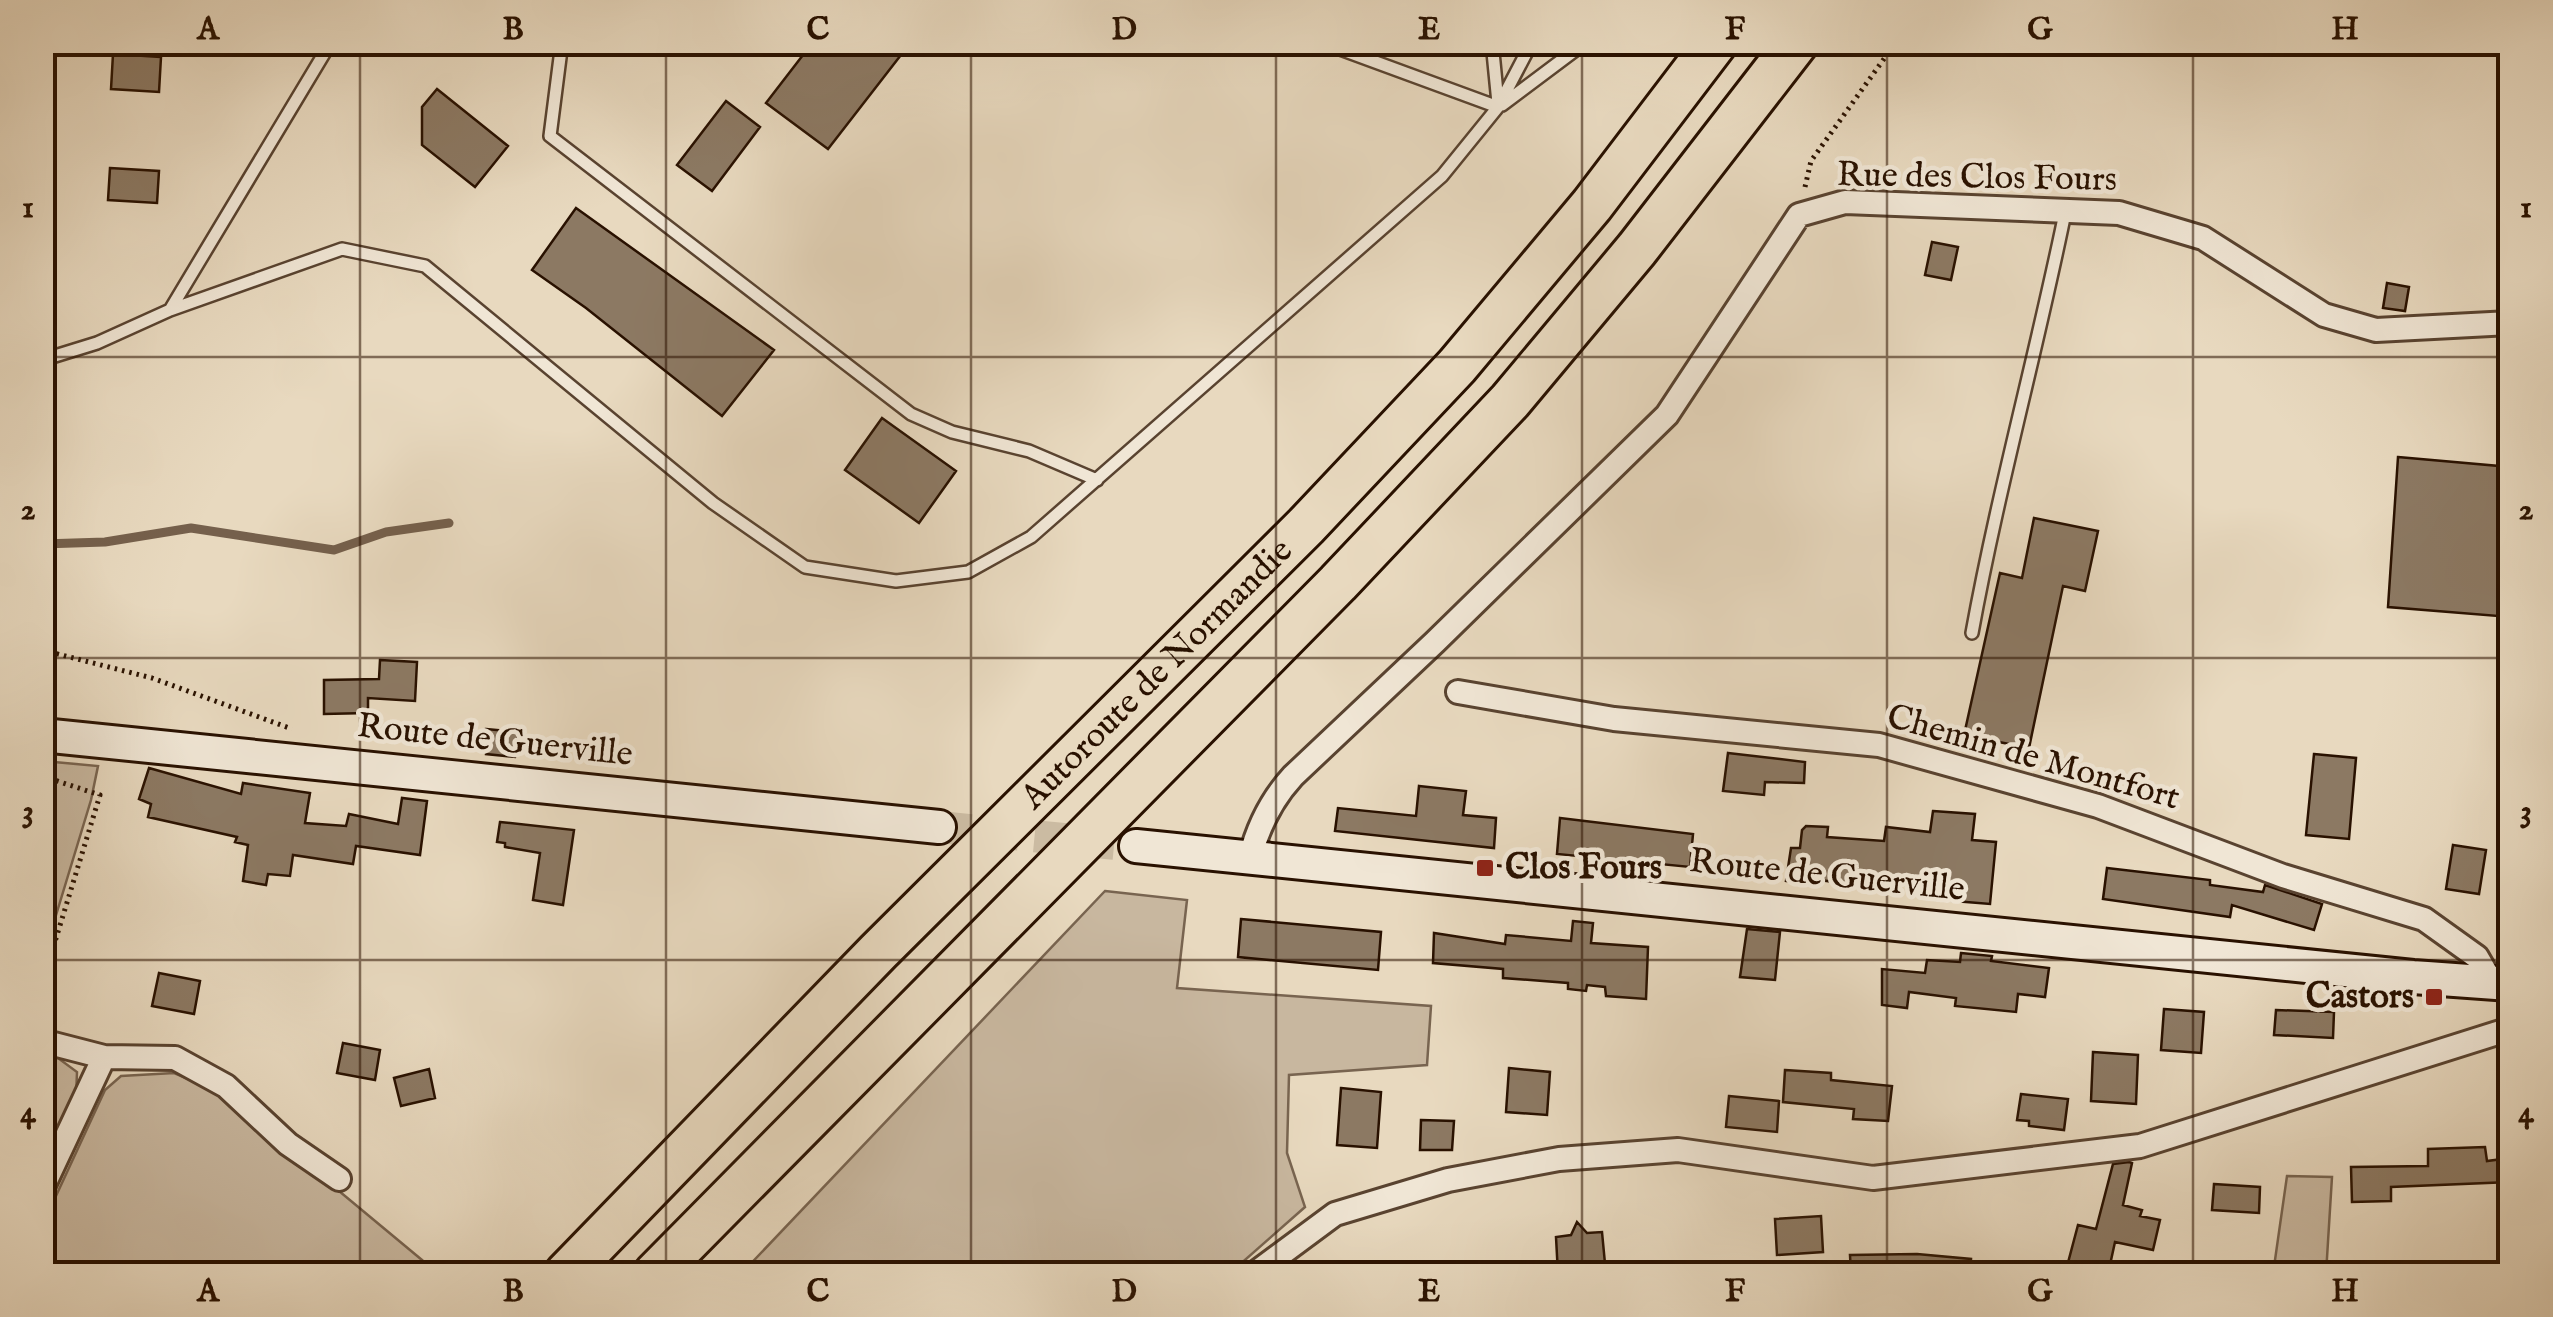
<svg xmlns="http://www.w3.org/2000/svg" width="2553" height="1317" font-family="'IM FELL English',serif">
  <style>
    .green { fill: #c8b79f; stroke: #786450; stroke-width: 2.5 }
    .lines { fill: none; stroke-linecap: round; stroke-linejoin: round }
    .stream { stroke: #75604c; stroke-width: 9 }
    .building { fill: #8c7963; stroke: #291100; stroke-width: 2.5 }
    .secondary-tunnel { stroke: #cbbba2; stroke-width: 32; stroke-dasharray: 32 16; stroke-linecap: butt }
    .lane-casing { stroke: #594330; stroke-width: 16 }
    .street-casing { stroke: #594330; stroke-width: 28 }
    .secondary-casing { stroke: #291100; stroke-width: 38 }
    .highway-casing { stroke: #291100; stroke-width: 48 }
    .path { stroke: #291100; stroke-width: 5; stroke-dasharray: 2.5 5; stroke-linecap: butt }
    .lane { stroke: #f0e6d5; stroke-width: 11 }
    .street { stroke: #f0e6d5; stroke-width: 22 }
    .secondary { stroke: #f0e6d5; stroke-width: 32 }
    .highway { stroke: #e8d9bf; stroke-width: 42 }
    .grid { fill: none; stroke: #291100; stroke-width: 2.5; stroke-opacity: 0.55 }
    .poi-dot { fill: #8f2418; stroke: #f0e6d5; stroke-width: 4 }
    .labels { text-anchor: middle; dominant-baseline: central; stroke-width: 9; stroke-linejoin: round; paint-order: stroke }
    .street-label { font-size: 35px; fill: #291100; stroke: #f0e6d5 }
    .poi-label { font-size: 35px; font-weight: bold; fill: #291100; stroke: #f0e6d5; text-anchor: start }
    .neatline { fill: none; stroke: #291100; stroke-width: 4 }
    .grid-label { font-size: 32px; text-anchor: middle; font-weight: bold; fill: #291100 }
  </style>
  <rect width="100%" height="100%" fill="#e8d9bf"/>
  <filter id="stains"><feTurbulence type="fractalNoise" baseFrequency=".002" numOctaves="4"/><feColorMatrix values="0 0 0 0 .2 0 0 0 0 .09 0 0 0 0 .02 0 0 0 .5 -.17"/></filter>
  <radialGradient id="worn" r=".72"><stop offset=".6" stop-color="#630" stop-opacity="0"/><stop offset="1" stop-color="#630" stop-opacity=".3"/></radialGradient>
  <path class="green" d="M43,761L98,766L91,800L43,958Z
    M1105,891L1187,900L1177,988L1431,1006L1427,1065L1289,1075L1287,1153L1305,1207L1229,1274H928L921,1264L910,1274H741Z
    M43,1047L77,1072L76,1098L43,1170Z
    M174,1073L220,1092L422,1260L411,1274H43V1224L105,1090L121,1076Z
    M2287,1176L2332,1177L2326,1274H2273Z"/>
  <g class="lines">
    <path class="stream" d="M42,544L105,542L191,528L334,550L386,532L449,523"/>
  </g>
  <path class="building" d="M813,42H911L828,149L766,103Z
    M113,54L161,57L159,92L111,89Z
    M437,89L508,146L475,187L422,145V107Z
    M726,101L760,127L712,191L677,165Z
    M110,168L159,171L157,203L108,200Z
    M576,208L774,350L722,416L586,308L532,270Z
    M1932,242L1958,247L1951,280L1925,275Z
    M2387,283L2409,287L2405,311L2383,308Z
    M882,418L956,471L919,523L845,470Z
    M2398,457L2510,467V617L2388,607Z
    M2034,518L2098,531L2085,591L2063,586L2029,748L1964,735L2000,573L2022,578Z
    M380,660L417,662L415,701L368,698V713L324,714V680L379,679Z
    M486,729L518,732L515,757L486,754Z
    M1728,753L1805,762L1804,783L1765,782L1764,795L1723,791Z
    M2314,754L2356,758L2349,839L2306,835Z
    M149,768L241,794L243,783L310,793L305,823L346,826L349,814L398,824L402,798L427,801L420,855L356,846L353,864L293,855L290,876L268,874L266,885L243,881L248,845L235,842L237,837L148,817L151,804L139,799Z
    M1419,786L1466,791L1463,815L1496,818L1494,848L1335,831L1338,808L1416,816Z
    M1933,811L1975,814L1972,840L1996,842L1990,904L1942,900L1943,888L1866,882V886L1811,879L1810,884L1786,881L1791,848H1800L1802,830L1806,826L1828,827L1827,837L1884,841L1886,827L1930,832Z
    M1560,818L1693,834L1690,867L1557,854Z
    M500,822L574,830L563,905L533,900L540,853L505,847V843L497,842Z
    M2453,845L2486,850L2479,894L2446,889Z
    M2107,868L2210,880V885L2263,892L2265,885L2322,904L2314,930L2232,905L2230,917L2103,899Z
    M1241,919L1381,932L1378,970L1238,957Z
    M1573,921L1593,923L1591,943L1648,947L1646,999L1606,996L1605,987L1587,985L1586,991L1568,989V983L1503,978V969L1433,963L1434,933L1505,944L1506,935L1571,941Z
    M1747,929L1780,932L1775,980L1740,977Z
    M1961,953L1992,956L1991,961L2049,968L2045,997L2018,994L2016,1012L1955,1006L1956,998L1909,992L1907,1008L1882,1005V969L1925,973L1927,960L1960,962Z
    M159,973L200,981L194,1014L152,1006Z
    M2164,1009L2204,1012L2201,1053L2161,1050Z
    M2276,1010L2334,1012L2333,1038L2274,1035Z
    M343,1043L380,1050L375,1080L337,1073Z
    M2093,1052L2138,1055L2136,1104L2091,1101Z
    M1509,1068L1550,1072L1547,1115L1506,1112Z
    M429,1069L435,1098L401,1106L394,1078Z
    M1785,1070L1831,1073V1080L1892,1086L1888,1121L1853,1119L1854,1109L1783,1102Z
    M1341,1088L1381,1092L1377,1148L1337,1145Z
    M2021,1094L2068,1099L2064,1130L2029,1126V1121L2017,1120Z
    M1729,1096L1779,1101L1777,1132L1726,1127Z
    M1421,1120L1454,1121L1452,1150H1420Z
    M2485,1147L2487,1161L2510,1158V1182L2391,1187V1201L2352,1202L2351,1167L2428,1166V1149Z
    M2129,1162L2132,1163L2123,1205L2142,1210L2140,1216L2160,1220L2153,1250L2115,1242L2108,1274H2065L2078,1225L2096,1229L2113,1164Z
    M2214,1184L2260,1187L2259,1213L2212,1210Z
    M1821,1216L1823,1252L1777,1255L1775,1219Z
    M1577,1222L1587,1233L1602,1232L1606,1274H1558L1556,1237L1571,1235Z
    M1917,1254L1971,1259L1970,1274H1851L1850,1255Z"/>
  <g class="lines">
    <path class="secondary-tunnel" d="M939,827L1136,846"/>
    <defs>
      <path id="lane" d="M562,42L550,136L911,414L952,432L1029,451L1097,480
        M1321,42L1498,107
        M1492,42L1498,103
        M1502,105L1586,42
        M170,310L342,249L425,266L713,503L805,567L896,581L968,572L1031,537L1442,176L1498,107L1532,42
        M42,360L97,343L170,310L331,42
        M1972,633C1998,490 2037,351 2066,208"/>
      <path id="street" d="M1458,692L1614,719L1879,745L2098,806L2283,876L2424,919L2477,957L2492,983
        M1250,858C1258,826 1271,800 1293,776L1435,642L1667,415L1799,215L1845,202L2119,213L2203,238L2324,315L2376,330L2510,323
        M42,1041L104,1057L42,1189
        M104,1057L175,1058L226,1086L288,1144L339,1179
        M1254,1274L1335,1214L1448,1180L1559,1159L1678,1150L1873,1178L2140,1146L2510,1029"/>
      <path id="secondary" d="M42,735L939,827
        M1136,846L2413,977L2510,984"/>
      <g id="highway">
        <path id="s1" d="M566,1274L878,952L1306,526L1457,366L1592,205L1716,42"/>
        <path d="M655,1274L1338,583L1510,401L1637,249L1797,42"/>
      </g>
    </defs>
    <use href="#lane" class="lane-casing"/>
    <use href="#street" class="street-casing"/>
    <use href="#secondary" class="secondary-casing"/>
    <use href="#highway" class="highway-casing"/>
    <path class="path" d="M1805,187L1811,161L1896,42
      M42,650L152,678L292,729
      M42,776L100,795L42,984"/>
    <use href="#lane" class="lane"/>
    <use href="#street" class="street"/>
    <use href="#secondary" class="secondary"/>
    <use href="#highway" class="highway"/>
  </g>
  <path class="grid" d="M360,42V1274M666,42V1274M971,42V1274M1276,42V1274M1582,42V1274M1887,42V1274M2193,42V1274M42,357H2510M42,658H2510M42,960H2510"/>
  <g class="poi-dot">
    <rect x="1475" y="858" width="20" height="20" rx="5"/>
    <rect x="2424" y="987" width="20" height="20" rx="5"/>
  </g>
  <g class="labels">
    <g class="street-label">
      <text transform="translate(1977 178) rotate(1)">Rue des Clos Fours</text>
      <text stroke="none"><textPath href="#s1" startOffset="842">Autoroute de Normandie</textPath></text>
      <text transform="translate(495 741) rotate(6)">Route de Guerville</text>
      <text transform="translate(2033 758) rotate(16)">Chemin de Montfort</text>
      <text transform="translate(1827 876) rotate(6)">Route de Guerville</text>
    </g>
    <g class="poi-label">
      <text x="1505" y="868">Clos Fours</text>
      <text x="2414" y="997" text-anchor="end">Castors</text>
    </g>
  </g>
  <rect width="2553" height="1317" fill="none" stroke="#e8d9bf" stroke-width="110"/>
  <rect x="55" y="55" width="2443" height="1207" class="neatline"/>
  <g class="grid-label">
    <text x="208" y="39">A</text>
    <text x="513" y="39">B</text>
    <text x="818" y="39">C</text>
    <text x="1124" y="39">D</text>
    <text x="1429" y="39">E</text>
    <text x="1735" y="39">F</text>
    <text x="2040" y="39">G</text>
    <text x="2345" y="39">H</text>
    <text x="28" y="217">1</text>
    <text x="2526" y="217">1</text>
    <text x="28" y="519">2</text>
    <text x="2526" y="519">2</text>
    <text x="28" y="821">3</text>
    <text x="2526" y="821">3</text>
    <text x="28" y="1122">4</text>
    <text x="2526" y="1122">4</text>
    <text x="208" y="1301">A</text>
    <text x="513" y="1301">B</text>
    <text x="818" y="1301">C</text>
    <text x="1124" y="1301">D</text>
    <text x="1429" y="1301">E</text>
    <text x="1735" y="1301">F</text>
    <text x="2040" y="1301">G</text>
    <text x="2345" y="1301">H</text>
  </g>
  <rect width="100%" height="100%" filter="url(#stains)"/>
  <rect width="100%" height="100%" fill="url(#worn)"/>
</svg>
